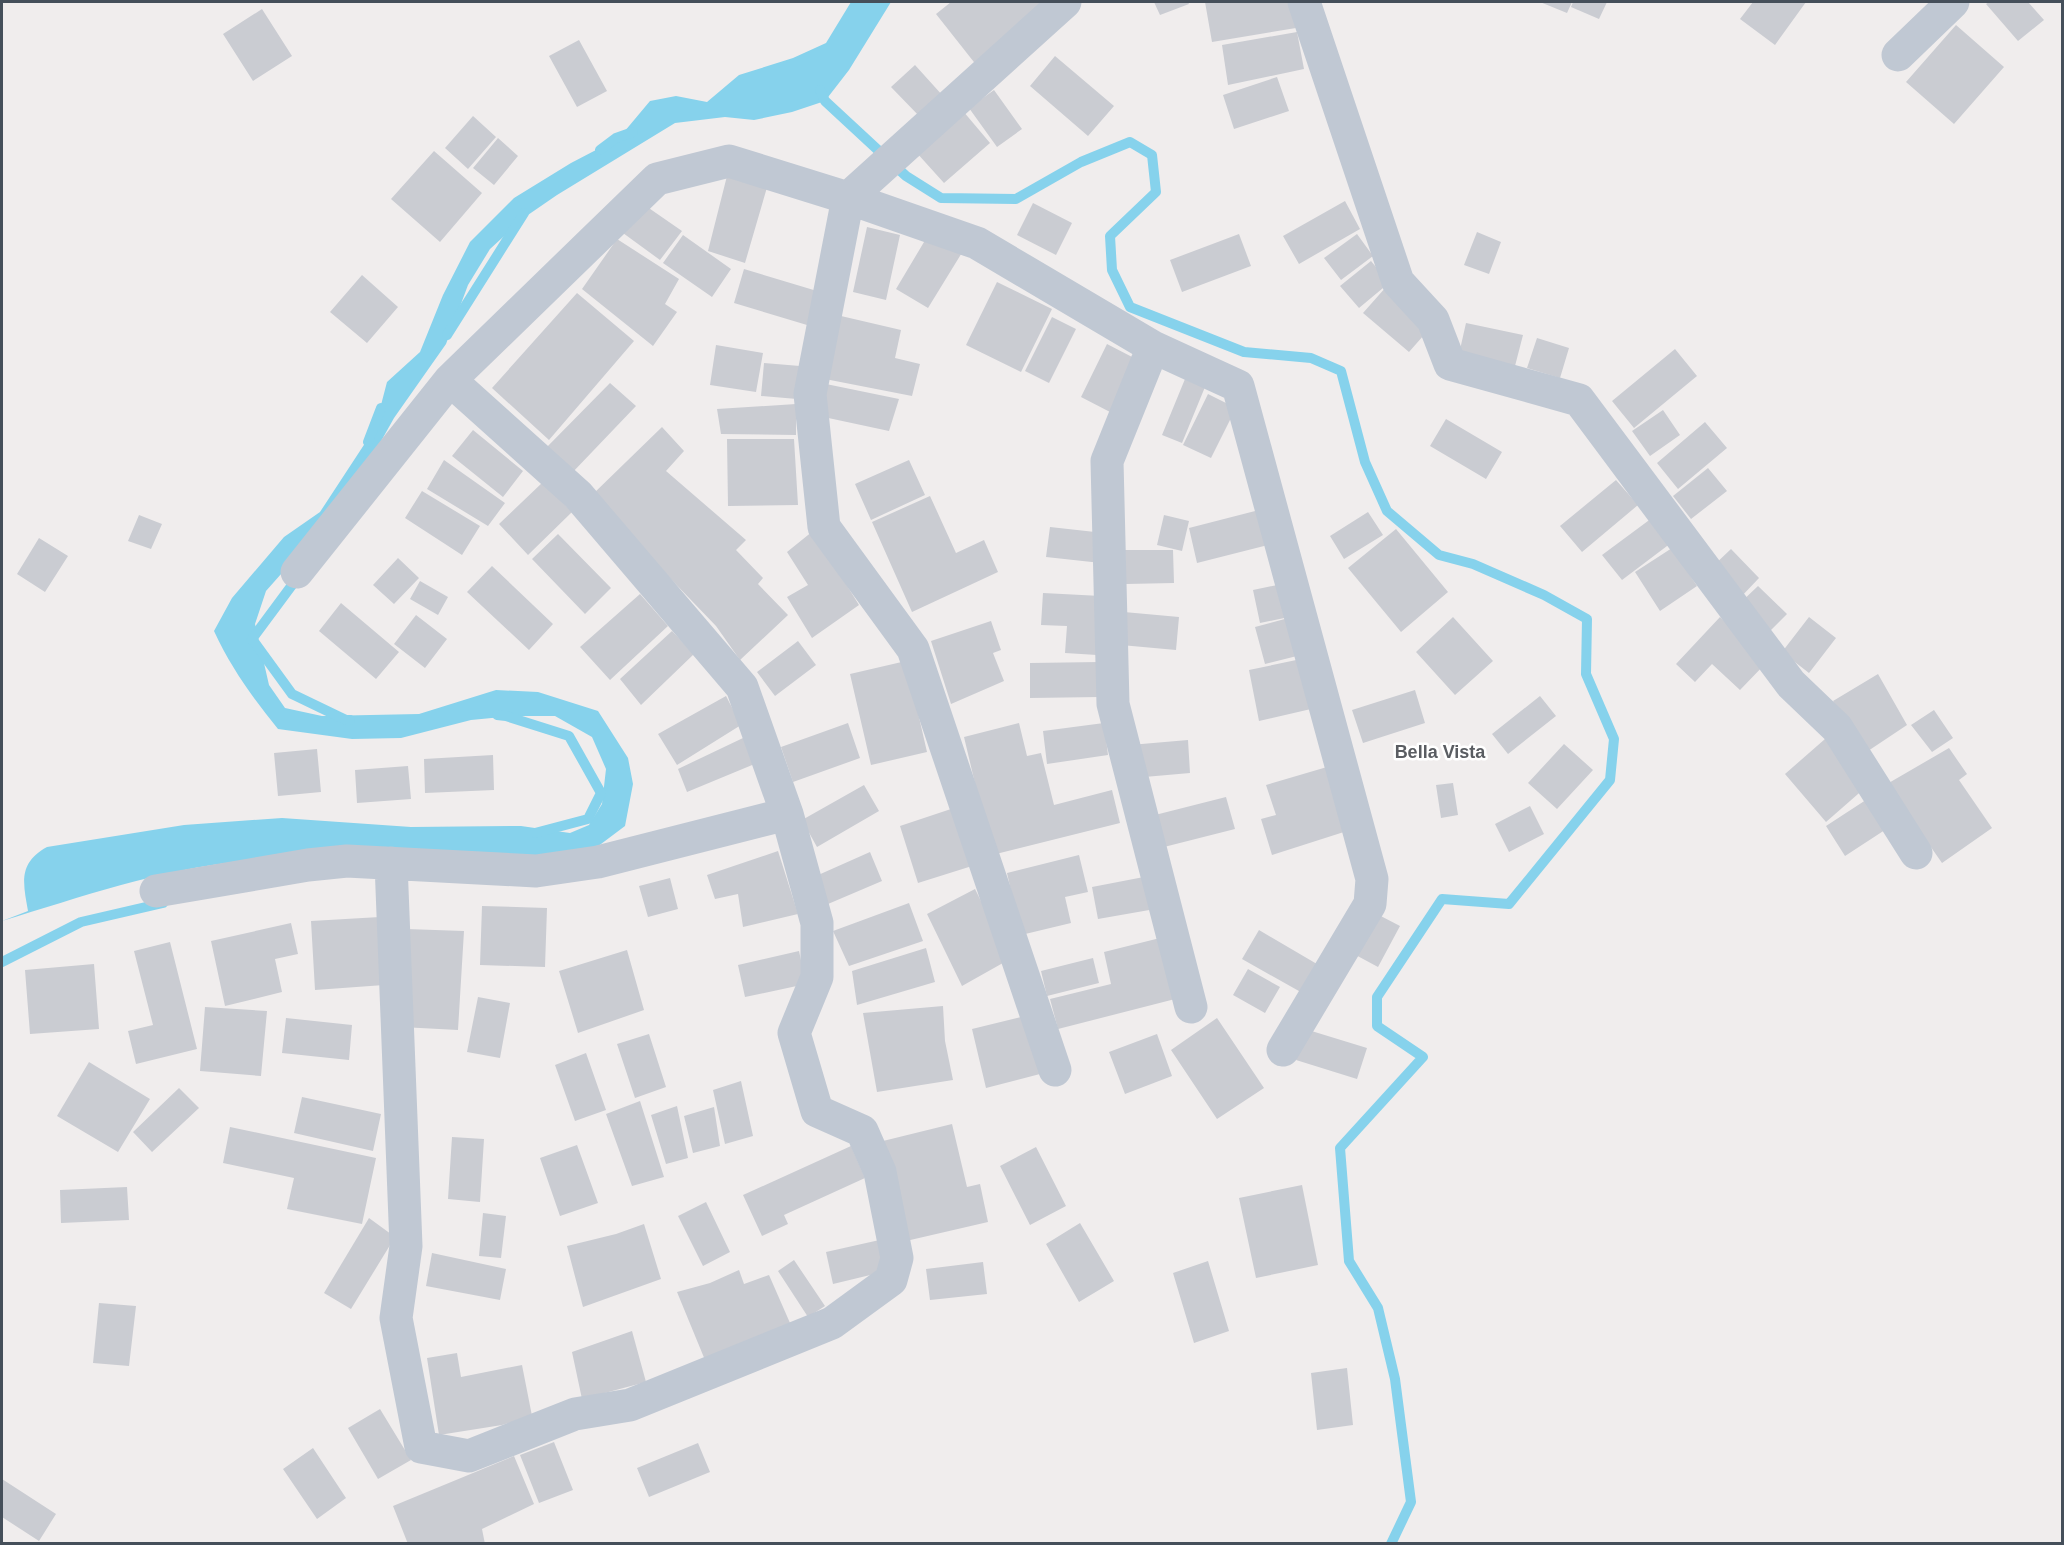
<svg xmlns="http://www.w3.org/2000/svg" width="2064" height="1545" font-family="Arial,sans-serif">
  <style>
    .water { fill: #86d2ec }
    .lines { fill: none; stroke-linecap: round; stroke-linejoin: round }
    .stream { stroke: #86d2ec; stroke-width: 10 }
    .building { fill: #caccd2 }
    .street { stroke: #c0c8d3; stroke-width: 33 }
    .labels { text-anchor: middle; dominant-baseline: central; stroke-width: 5; stroke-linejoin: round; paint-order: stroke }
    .neighbourhood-label { font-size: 18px; font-weight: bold; fill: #5a5d62; stroke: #fff }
  </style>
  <rect width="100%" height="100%" fill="#f0eded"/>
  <path class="water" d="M851,2H891L849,70L825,101L792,112L754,120L725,117L675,123L557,195L525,217L490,249L468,285L446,344L394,418L351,495L266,591L255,624L269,685L285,708L322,716L419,714L496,690L538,692L598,711L628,758L633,784L625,826L589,853L564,858L244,861C160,869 81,897 2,921L28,911C23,883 18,863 47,847L184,825L282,818L411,827L521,826L570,833L589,825L602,804L606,769L592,737L555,716H513L471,720L401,738L352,739L278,729C253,698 231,668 214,631L232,598L284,537L320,512L375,428L387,382L420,352L443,295L470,242L514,198L571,163L619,138L650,101L676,96L707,102L739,75L793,58L826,43Z"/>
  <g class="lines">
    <path class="stream" d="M820,90L825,101L906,176L941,198L1016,199L1081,162L1130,142L1152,155L1156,192L1110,236L1112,270L1130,307L1244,352L1311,358L1341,371L1365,462L1387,511L1439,555L1473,564L1544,595L1587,619L1586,674L1614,739L1610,780L1509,904L1442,899L1377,997V1026L1423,1057L1340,1148L1349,1261L1378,1308L1395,1379L1411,1502L1391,1544
      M600,150L616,138L633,132
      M447,335L524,213
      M368,442L381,408
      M298,577L252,639L292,694L346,720H350
      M497,715L506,716L569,736L601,793L588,819L535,833
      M2,962L81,922L163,903"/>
  </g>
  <path class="building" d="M951,2H1062L981,71L936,14Z
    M1154,2H1188L1189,4L1160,15Z
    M1205,2H1292L1296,28L1212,42Z
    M1540,2H1572L1567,13Z
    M1573,2H1607L1599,19L1571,7Z
    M1753,2H1806L1775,45L1740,19Z
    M1989,2H2028L2044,20L2018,41L1986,4Z
    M262,9L292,56L253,81L223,34Z
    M1956,25L2004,67L1954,124L1906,82Z
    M1297,32L1304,69L1228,85L1222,45Z
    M579,40L607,91L577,107L549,56Z
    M1055,56L1114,106L1088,136L1030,86Z
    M915,65L943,96L921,118L891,87Z
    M1277,77L1289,111L1234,129L1223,95Z
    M994,90L1022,129L997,147L969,108Z
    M963,111L990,143L944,183L916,152Z
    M473,116L496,137L468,169L445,148Z
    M498,138L518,156L494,185L473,168Z
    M434,151L482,193L440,242L391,199Z
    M728,172L768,184L745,263L708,251Z
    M1345,201L1360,229L1299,264L1283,236Z
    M1033,203L1072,223L1056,255L1017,235Z
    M643,204L682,231L660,260L623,233Z
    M867,227L900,235L886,300L853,292Z
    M930,232L963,251L928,308L896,289Z
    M1477,232L1501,242L1489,274L1464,265Z
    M1239,234L1251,266L1182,292L1170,260Z
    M1357,234L1373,256L1341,280L1324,258Z
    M683,235L731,269L712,297L663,263Z
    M617,239L679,279L665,304L677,312L653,346L582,289Z
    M1371,261L1389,283L1359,308L1340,286Z
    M744,269L817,291L807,325L734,303Z
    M362,275L398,307L367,343L330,312Z
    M997,282L1052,309L1021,372L966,345Z
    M1386,287L1431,327L1409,352L1363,313Z
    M577,293L634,341L549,440L492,388Z
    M841,316L901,330L895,358L920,364L912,396L825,379Z
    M1052,317L1076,329L1049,383L1025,371Z
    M1466,323L1523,335L1515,366L1459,354Z
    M1537,338L1569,348L1560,378L1527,368Z
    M1107,344L1136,359L1110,412L1081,397Z
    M716,345L763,353L756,392L710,385Z
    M1675,349L1697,376L1634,428L1612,401Z
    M764,363L800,366L797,399L761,396Z
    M1185,379L1205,387L1182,443L1162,435Z
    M610,383L636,406L571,474L544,450Z
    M826,384L899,399L889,431L819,416Z
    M1208,394L1236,408L1211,458L1183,445Z
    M796,404V435L721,434L717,409Z
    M1663,410L1680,435L1650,456L1632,431Z
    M1446,419L1502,452L1486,479L1430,446Z
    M1705,422L1727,448L1678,489L1657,463Z
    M662,427L684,451L666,471L746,540L736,550L763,578L758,584L788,615L740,660L716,626L591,496Z
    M473,430L523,471L503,497L452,456Z
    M727,439H794L798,505L728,506Z
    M444,460L505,503L488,526L427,489Z
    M909,460L925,495L871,520L855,484Z
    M1708,468L1727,491L1691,519L1673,496Z
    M1616,480L1638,505L1582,552L1560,526Z
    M543,482L572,512L528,555L499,524Z
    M422,491L480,526L462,555L405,518Z
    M930,496L956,553L984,540L998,572L912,612L872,522Z
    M1259,510L1268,545L1197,563L1189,528Z
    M1368,512L1383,535L1344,559L1330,536Z
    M139,515L162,524L151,549L128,541Z
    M1164,515L1189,521L1182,551L1157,545Z
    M1652,518L1671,543L1622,580L1602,555Z
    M1050,527L1104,533L1101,563L1046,557Z
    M1396,529L1448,592L1401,632L1348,568Z
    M813,531L859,605L812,638L787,597L808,585L787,552Z
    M558,534L611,588L585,614L532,559Z
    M39,538L68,556L45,592L17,574Z
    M1672,548L1697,586L1660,611L1635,572Z
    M1731,549L1759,578L1740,598L1711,568Z
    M1125,550H1173L1174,583L1126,584Z
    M398,558L419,578L394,604L373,585Z
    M492,566L553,624L529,650L467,592Z
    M420,581L448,597L438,615L410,599Z
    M1282,584L1289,617L1260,623L1253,590Z
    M1758,586L1787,614L1767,634L1738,605Z
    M1043,593L1101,596L1097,655L1065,653L1067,626L1041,625Z
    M640,594L668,626L610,680L580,647Z
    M341,603L399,652L376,679L319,631Z
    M1124,612L1179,617L1176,650L1121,645Z
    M416,615L447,639L425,668L394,644Z
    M1292,617L1301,655L1265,664L1255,627Z
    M1453,617L1493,661L1455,695L1416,652Z
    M1720,617L1767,662L1740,690L1712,664L1695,682L1676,664Z
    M1809,617L1836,638L1809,673L1782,652Z
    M991,621L1001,650L993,653L1004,681L951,704L931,641Z
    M672,631L694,654L641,705L620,679Z
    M798,641L816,665L775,696L757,672Z
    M1301,659L1311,709L1259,721L1249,670Z
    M906,661L927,752L871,765L850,674Z
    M1100,662V697L1030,698V663Z
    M1878,674L1907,725L1865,753L1833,701Z
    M1415,690L1425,723L1363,743L1352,710Z
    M726,696L741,725L677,765L658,734Z
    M1540,696L1556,716L1508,754L1492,734Z
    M1934,710L1953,738L1932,752L1911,725Z
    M848,723L860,758L793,782L781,747Z
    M1019,723L1027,756L1041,753L1054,805L1112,790L1120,823L992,855L964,737Z
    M1104,723L1108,755L1047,764L1043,731Z
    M743,738L757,763L687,792L678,769Z
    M1825,739L1866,787L1826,822L1785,774Z
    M1188,740L1190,773L1133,778L1130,745Z
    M1564,744L1593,770L1557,809L1528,783Z
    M1949,748L1967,774L1959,780L1992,828L1942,863L1887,784Z
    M317,749L321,792L278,796L274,753Z
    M493,755L494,790L425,793L424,759Z
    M408,766L411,799L357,803L355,770Z
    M1327,767L1347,831L1272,855L1261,819L1276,815L1266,785Z
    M1453,783L1458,815L1441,818L1436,785Z
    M864,785L879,811L817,847L802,820Z
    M1872,796L1891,826L1845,856L1826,826Z
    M1226,797L1235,829L1164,847L1155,815Z
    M1530,806L1544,834L1509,852L1495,824Z
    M954,808L972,866L918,883L900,826Z
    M778,851L798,914L743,927L738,894L715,899L707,875Z
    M870,852L882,881L828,904L816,876Z
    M1079,855L1088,892L1065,897L1071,923L1021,935L1007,873Z
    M1149,876L1155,909L1098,919L1092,887Z
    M670,878L678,909L648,917L639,886Z
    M975,889L1010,959L962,986L927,914Z
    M909,903L923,941L849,966L833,931Z
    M482,906L547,908L545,967L480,965Z
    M1373,912L1400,926L1378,967L1352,953Z
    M380,917L384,985L315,990L311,921Z
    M291,923L298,954L275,959L282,992L225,1006L211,941Z
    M406,929L464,931L458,1030L401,1027Z
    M1259,930L1322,967L1306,995L1242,959Z
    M1164,937L1179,998L1058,1029L1050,999L1111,984L1104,952Z
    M170,942L197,1049L136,1064L128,1031L153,1025L134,951Z
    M926,948L935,982L857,1005L852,971Z
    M627,950L644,1010L578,1033L559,971Z
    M799,951L806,984L745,997L738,965Z
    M1093,958L1099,983L1047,996L1041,971Z
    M94,964L99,1029L30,1034L25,970Z
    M1248,969L1280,987L1265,1013L1233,995Z
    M478,997L510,1003L500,1058L467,1052Z
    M943,1006L945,1041L953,1080L877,1092L863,1013Z
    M205,1007L267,1011L261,1076L200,1071Z
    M1025,1016L1040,1074L986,1088L972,1029Z
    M286,1018L352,1025L349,1060L282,1053Z
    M1217,1018L1264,1088L1217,1119L1171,1050Z
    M1305,1029L1367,1048L1357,1079L1296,1060Z
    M649,1034L666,1087L635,1098L617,1044Z
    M1157,1034L1172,1076L1125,1094L1109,1052Z
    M586,1053L606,1110L575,1121L555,1065Z
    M89,1062L150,1099L118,1152L57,1116Z
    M741,1081L753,1136L725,1144L713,1090Z
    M179,1088L199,1108L152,1152L133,1132Z
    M302,1097L381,1114L373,1151L294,1133Z
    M640,1101L664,1177L632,1186L606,1114Z
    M677,1106L688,1158L666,1164L651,1115Z
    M714,1107L720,1146L693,1153L684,1116Z
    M952,1124L967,1187L980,1184L988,1222L906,1241L883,1141Z
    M230,1127L376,1158L362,1224L287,1209L294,1178L223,1163Z
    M452,1137L484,1139L480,1202L448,1199Z
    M577,1145L598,1203L560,1216L540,1158Z
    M851,1146L865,1178L784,1215L788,1224L762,1236L743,1195Z
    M1036,1147L1066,1206L1030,1225L1000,1166Z
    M1302,1185L1318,1265L1256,1278L1239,1198Z
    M127,1187L129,1220L61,1223L60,1190Z
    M706,1202L730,1252L703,1266L678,1216Z
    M483,1213L506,1216L501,1258L479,1256Z
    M369,1218L395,1237L351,1309L324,1293Z
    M1080,1223L1114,1281L1079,1302L1046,1244Z
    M644,1224L661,1279L583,1307L567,1246L616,1234Z
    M884,1239L891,1270L833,1284L826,1252Z
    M432,1253L506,1269L500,1300L426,1286Z
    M794,1260L825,1306L808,1317L778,1271Z
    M1208,1261L1229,1331L1194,1343L1173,1273Z
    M983,1262L987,1294L930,1300L926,1269Z
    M739,1270L744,1284L769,1275L790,1323L705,1360L677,1292L710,1283Z
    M99,1303L136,1306L129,1366L93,1363Z
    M632,1331L646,1382L582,1399L572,1352Z
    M457,1353L461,1377L522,1365L532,1416L502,1425L439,1435L427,1358Z
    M1347,1368L1353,1425L1317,1430L1311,1373Z
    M380,1409L411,1460L378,1479L348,1428Z
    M554,1442L573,1490L539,1503L520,1455Z
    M698,1443L710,1472L649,1497L637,1468Z
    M313,1448L346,1498L317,1519L283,1469Z
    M514,1456L534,1504L482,1529L485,1544H408L393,1506Z
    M2,1479L56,1514L39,1541L2,1517Z"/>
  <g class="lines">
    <path class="street" d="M1304,2L1398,282L1433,320L1450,364L1579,400L1791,684L1837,728L1916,853
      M1898,55L1953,2
      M1153,347L1107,461L1113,704L1191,1007
      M297,572L450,380L657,179L729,161L848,198L977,243L1153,347L1238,386L1372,879L1370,904L1283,1050
      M391,863L406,1246L396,1318L421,1447L469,1456L575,1414L630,1405L832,1323L891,1280L897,1258L880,1172L862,1131L817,1111L794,1033L817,977V923L787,814L742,687L578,495L450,380
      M156,891L308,865L347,861L536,871L598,862L787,814
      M1055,1070L913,649L824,527L810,394L848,198L1065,2"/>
  </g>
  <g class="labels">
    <g class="neighbourhood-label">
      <text x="1440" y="752">Bella Vista</text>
    </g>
  </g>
  <rect width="2064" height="1545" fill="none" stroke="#454f5a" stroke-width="6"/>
</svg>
